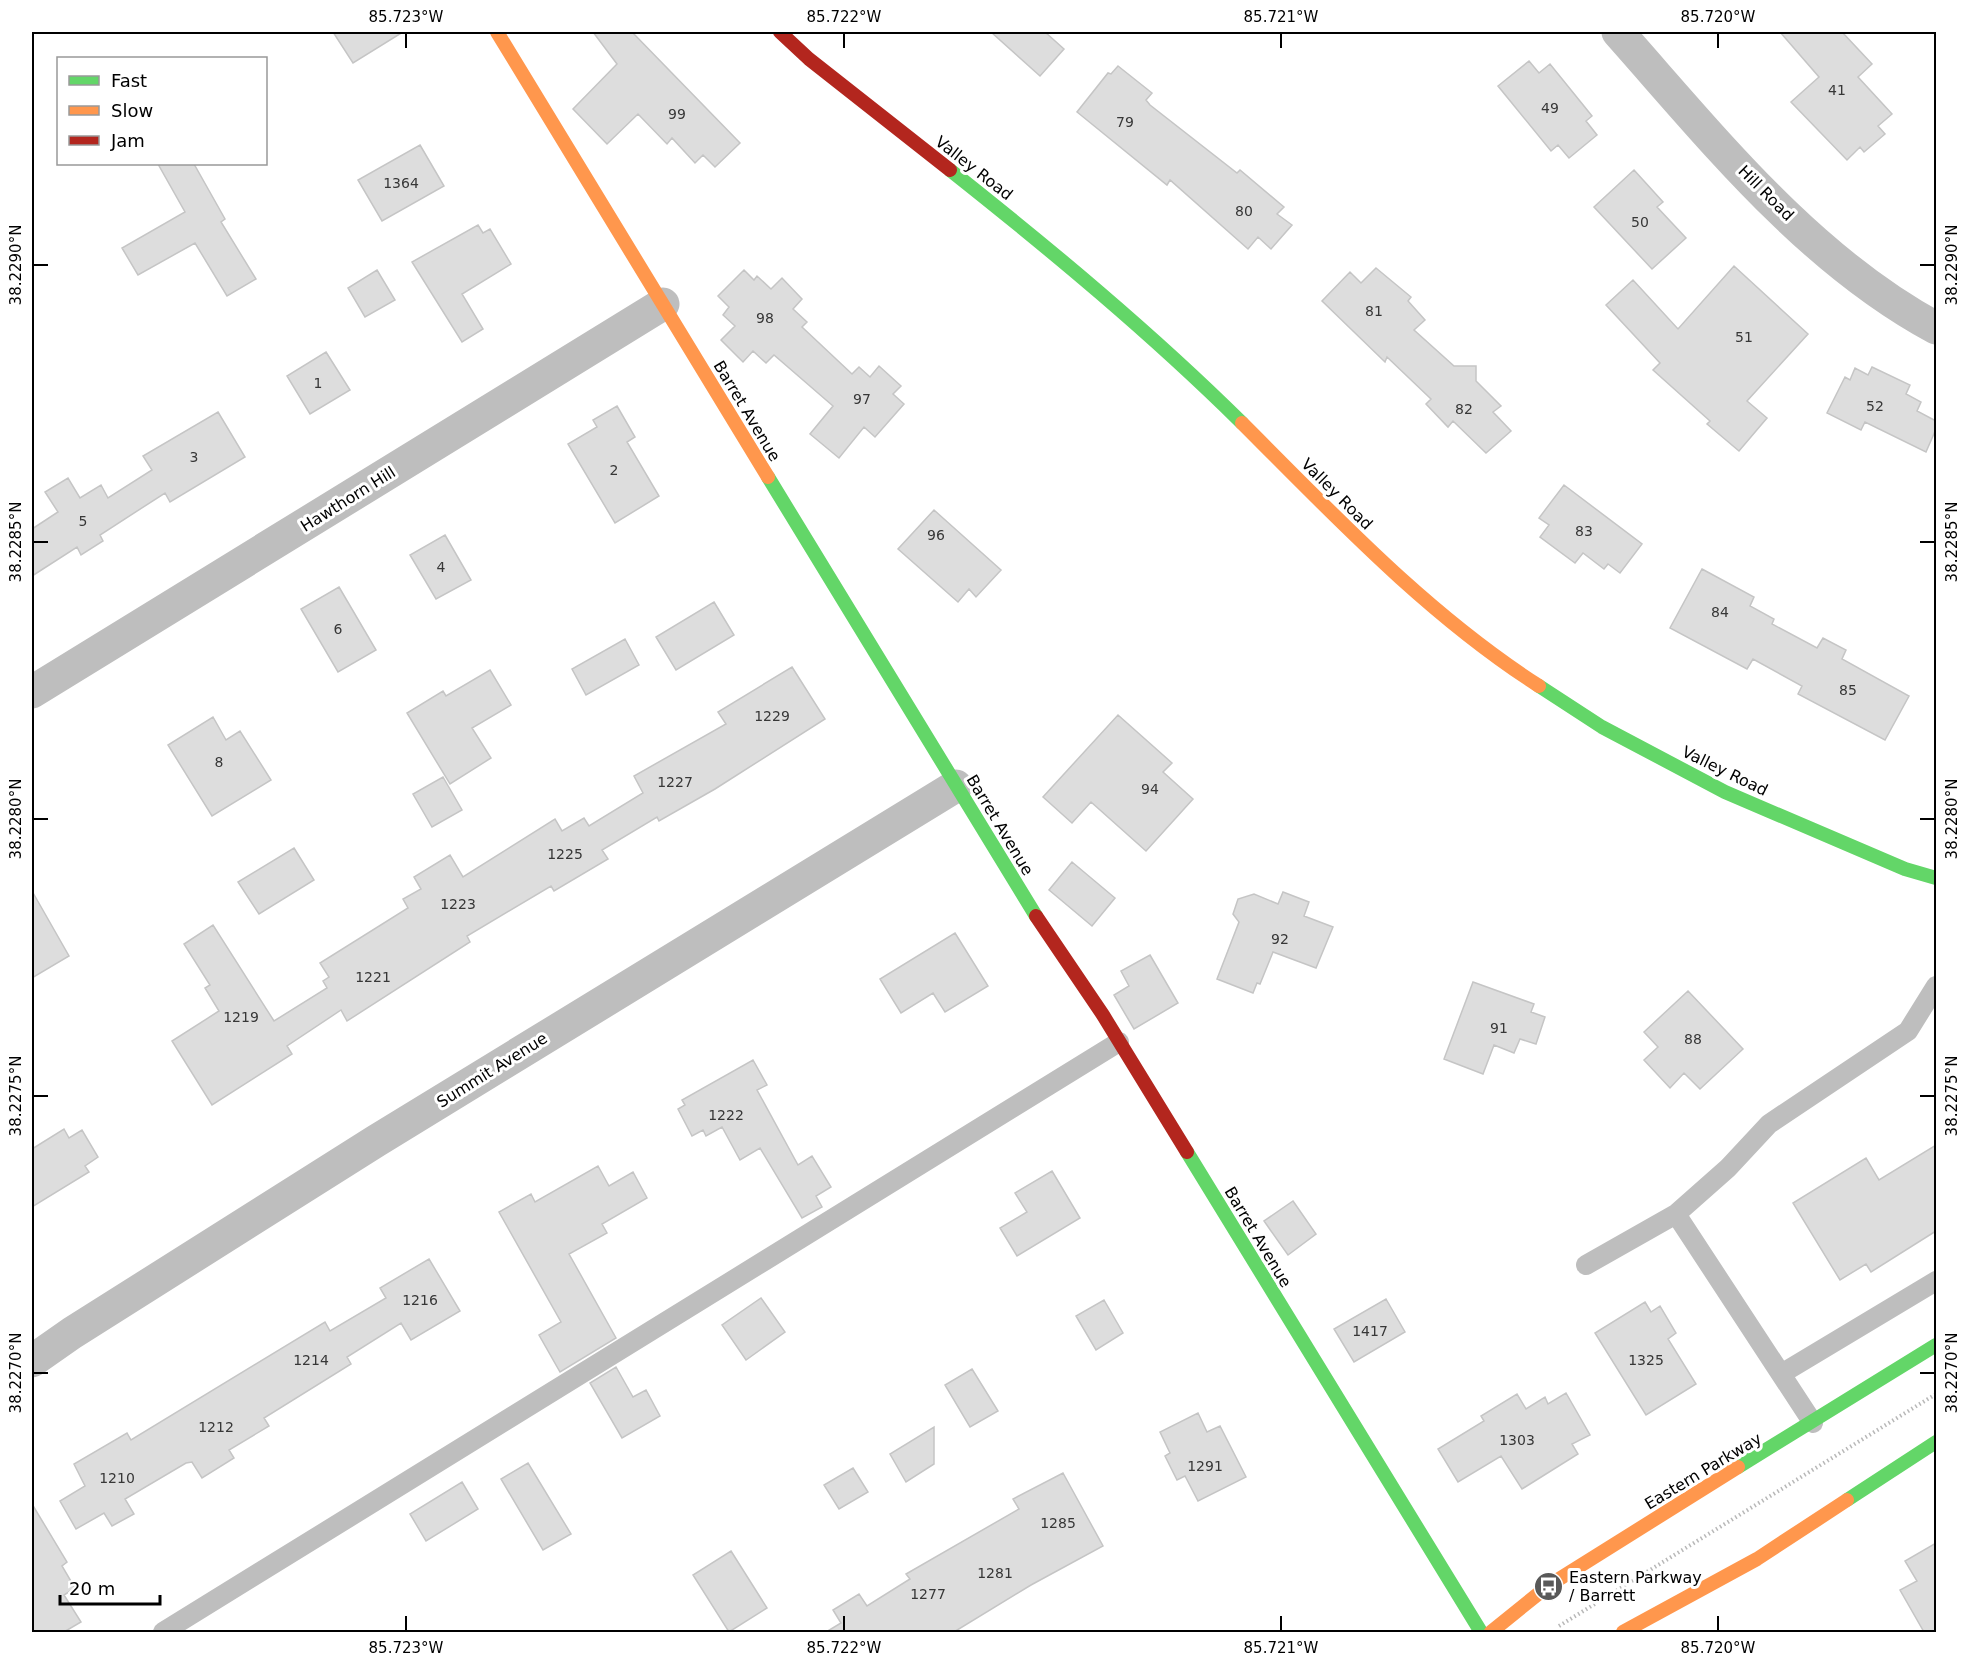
<svg xmlns="http://www.w3.org/2000/svg" width="1968" height="1664" font-family="'DejaVu Sans',sans-serif">
  <style>
    .building { fill: #ddd; stroke: #c5c5c5; stroke-width: 1.5 }
    .lines { fill: none; stroke-linecap: round; stroke-linejoin: round }
    .path { stroke: #b8b8b8; stroke-width: 4; stroke-dasharray: 1.5 3; stroke-linecap: butt }
    .lane { stroke: #bebebe; stroke-width: 20 }
    .street { stroke: #bebebe; stroke-width: 33 }
    .fast { stroke: #63d668; stroke-width: 14 }
    .slow { stroke: #ff974d; stroke-width: 14 }
    .jam { stroke: #b3261e; stroke-width: 14 }
    .ticks { fill: none; stroke: #000; stroke-width: 2 }
    .labels { text-anchor: middle; dominant-baseline: central; stroke-width: 6; stroke-linejoin: round; paint-order: stroke }
    .number-label { font-size: 14px; fill: #373737 }
    .street-label { font-size: 16px; fill: #000; stroke: #fff }
    .poi-label { font-size: 16px; fill: #000; stroke: #fff; text-anchor: start }
    .neatline { fill: none; stroke: #000; stroke-width: 2 }
    .ticks-label { font-size: 15px; text-anchor: middle; fill: #000 }
  </style>
  <rect width="100%" height="100%" fill="#fff"/>
  <path class="building" d="M333,32H403L353,63Z
    M593,32H632L740,143L715,167L703,155L695,163L672,138L667,144L638,114L607,144L573,109L617,64Z
    M991,32H1045L1064,49L1040,76Z
    M1780,32H1842L1872,64L1858,77L1892,114L1878,126L1885,134L1864,152L1860,147L1847,160L1791,102L1819,77Z
    M1529,61L1539,73L1550,64L1592,116L1586,121L1597,135L1569,158L1558,145L1551,151L1498,86Z
    M1118,66L1152,93L1146,100L1150,105L1237,173L1240,170L1284,207L1277,214L1292,225L1271,249L1258,237L1248,249L1170,180L1167,185L1077,112L1108,73L1111,74Z
    M420,145L444,186L382,221L358,180Z
    M158,164H194L225,219L221,222L256,279L227,296L195,243L138,275L122,248L185,212Z
    M1634,170L1663,202L1657,207L1686,238L1652,269L1594,207Z
    M478,225L483,233L490,229L511,264L462,294L483,329L462,342L412,262Z
    M1734,266L1808,334L1747,401L1767,418L1739,451L1707,424L1710,421L1653,370L1660,363L1606,305L1633,280L1678,329Z
    M1376,268L1411,297L1408,301L1425,320L1414,330L1454,366H1476V381L1501,406L1493,412L1511,431L1486,453L1453,421L1448,427L1426,404L1431,399L1387,357L1385,362L1322,301L1350,272L1361,283Z
    M377,270L395,300L365,317L348,288Z
    M744,270L754,280L757,276L771,289L782,278L802,299L793,309L807,322L802,327L852,374L859,367L870,377L879,366L901,386L893,394L904,404L875,437L864,427L839,458L810,434L833,406L774,355L766,363L753,351L743,362L721,340L735,326L723,315L729,307L718,296Z
    M326,352L350,390L310,414L287,376Z
    M1872,367L1910,385L1906,394L1921,402L1917,411L1936,421V429L1926,452L1865,422L1861,430L1827,413L1845,377L1850,380L1855,368L1868,375Z
    M617,406L635,437L627,442L659,496L615,523L568,444L597,427L593,420Z
    M218,412L245,457L170,502L165,493L100,535L103,541L81,555L77,547L32,576V529L58,512L45,492L68,478L80,498L101,485L108,498L152,470L143,456Z
    M1564,485L1642,544L1620,573L1608,564L1604,569L1583,553L1575,563L1540,537L1549,525L1539,518Z
    M934,510L1001,570L976,597L969,589L958,602L898,549Z
    M445,535L471,580L436,599L410,555Z
    M1702,569L1754,597L1750,606L1774,619L1772,624L1817,648L1823,638L1846,650L1842,659L1909,696L1885,740L1798,694L1802,686L1753,659L1747,669L1670,628Z
    M339,587L376,650L338,672L301,609Z
    M714,602L734,635L676,670L656,637Z
    M625,639L639,665L586,695L572,669Z
    M792,667L825,719L715,789L659,821L657,817L602,850L608,859L554,891L551,886L467,936L470,942L347,1021L341,1010L287,1046L292,1054L212,1105L172,1041L219,1011L205,988L210,985L184,944L213,925L274,1021L327,988L323,981L329,977L320,963L408,908L403,899L421,889L414,877L450,855L463,877L555,819L562,831L584,818L589,826L643,793L634,776L726,724L718,712Z
    M490,670L511,705L472,728L491,758L450,784L407,713L443,691L446,696Z
    M1118,715L1172,763L1163,772L1193,799L1146,851L1091,802L1072,823L1043,797Z
    M213,717L226,740L240,731L271,780L212,816L168,745Z
    M443,777L462,810L432,827L413,794Z
    M294,848L314,880L259,914L238,882Z
    M1072,862L1115,898L1092,926L1049,890Z
    M32,891L69,956L32,978Z
    M1283,892L1309,902L1304,916L1333,927L1316,968L1273,952L1260,984L1257,983L1253,993L1217,979L1239,922L1233,914L1238,899L1254,894L1278,904Z
    M955,933L988,986L945,1012L933,993L901,1013L880,979Z
    M1150,955L1178,1003L1134,1029L1114,995L1129,986L1121,971Z
    M1473,982L1534,1004L1531,1012L1545,1017L1536,1044L1520,1039L1514,1053L1494,1045L1483,1074L1444,1059Z
    M1688,991L1743,1049L1700,1089L1684,1073L1670,1088L1644,1060L1658,1047L1644,1032Z
    M753,1060L767,1085L757,1090L798,1165L812,1156L831,1187L816,1196L822,1207L802,1218L760,1148L740,1160L722,1127L706,1136L703,1130L692,1136L678,1109L685,1105L682,1100Z
    M64,1129L69,1138L82,1130L98,1157L85,1166L89,1172L32,1207V1149Z
    M1936,1145V1231L1871,1272L1866,1264L1840,1280L1793,1203L1866,1158L1879,1180Z
    M598,1166L609,1186L633,1172L647,1198L602,1224L607,1233L569,1254L616,1338L560,1372L539,1335L561,1322L499,1212L531,1194L535,1202Z
    M1052,1171L1080,1218L1017,1256L1000,1228L1027,1212L1015,1193Z
    M1293,1201L1316,1234L1288,1255L1264,1221Z
    M429,1259L460,1311L411,1340L401,1323L347,1357L351,1364L264,1418L269,1426L229,1450L234,1458L202,1478L192,1462L186,1463L125,1499L134,1514L112,1526L104,1513L76,1529L60,1501L85,1486L74,1464L127,1433L131,1440L325,1322L330,1331L386,1298L380,1288Z
    M761,1298L785,1332L746,1360L722,1325Z
    M1386,1299L1405,1332L1354,1362L1334,1329Z
    M1104,1300L1123,1333L1096,1350L1076,1316Z
    M1645,1302L1651,1312L1660,1306L1676,1333L1668,1339L1696,1384L1646,1415L1595,1333Z
    M616,1367L633,1397L646,1390L660,1416L622,1438L590,1383Z
    M972,1369L998,1411L970,1427L945,1385Z
    M1566,1393L1590,1435L1572,1444L1578,1454L1522,1489L1501,1456L1458,1482L1438,1449L1484,1421L1481,1416L1517,1394L1526,1409L1545,1397L1548,1404Z
    M1198,1413L1207,1432L1220,1426L1246,1477L1198,1501L1185,1476L1177,1480L1165,1456L1170,1453L1160,1432Z
    M934,1427V1464L906,1482L890,1454Z
    M528,1463L571,1534L543,1550L501,1479Z
    M853,1468L868,1492L839,1509L824,1485Z
    M1063,1473L1103,1546L1031,1585L954,1632H826L841,1623L833,1610L859,1594L867,1606L910,1579L906,1574L1019,1509L1013,1499Z
    M462,1482L478,1509L426,1541L410,1514Z
    M32,1504L67,1562L62,1566L75,1588L64,1595L81,1622L64,1632H32Z
    M1936,1543V1632H1924L1900,1590L1917,1581L1905,1561Z
    M731,1551L767,1608L729,1632L693,1575Z"/>
  <g class="lines">
    <path class="path" d="M1559,1626L1936,1394"/>
    <path class="lane" d="M1586,1265L1676,1214
      M1781,1374L1936,1281
      M1813,1423L1676,1214L1728,1168L1769,1124L1908,1031L1936,986
      M163,1632L1119,1042"/>
    <path class="street" d="M1618,32C1713,139 1808,259 1936,328
      M32,692L663,304
      M32,1361L72,1333L376,1141L956,786"/>
    <path class="fast" d="M950,170C1051,250 1151,333 1242,423
      M768,477L1036,916
      M1539,686L1602,727L1725,792L1905,869L1936,878
      M1187,1152L1481,1632
      M1738,1467L1936,1345
      M1847,1500L1936,1442"/>
    <path class="slow" d="M497,32L768,477
      M1242,423C1336,517 1427,614 1539,686
      M1491,1632L1548,1586L1738,1467
      M1623,1632L1757,1559L1847,1500"/>
    <path class="jam" d="M780,32L809,59L950,170
      M1036,916L1103,1015L1187,1152"/>
  </g>
  <path class="ticks" d="M406,33V48M844,33V48M1281,33V48M1718,33V48M33,265H48M1920,265H1935M33,542H48M1920,542H1935M33,819H48M1920,819H1935M33,1096H48M1920,1096H1935M33,1373H48M1920,1373H1935M406,1616V1631M844,1616V1631M1281,1616V1631M1718,1616V1631"/>
  <defs>
    <symbol id="bus-disc" viewBox="-11 -11 22 22"><circle r="9.5" fill="#595959" stroke="#fff"/><path d="M-5-6H5V4H4V6H2V4H-2V6H-4V4H-5ZM-3.5-4V0h7V-4ZM-3.5 1.2v1.5H-2V1.2ZM2 1.2v1.5H3.5V1.2Z" fill="#fff"/></symbol>
  </defs>
  <g fill-rule="evenodd">
    <use href="#bus-disc" x="1532" y="1570" width="33" height="33"/>
  </g>
  <g class="labels">
    <g class="number-label">
      <text x="1837" y="90">41</text>
      <text x="1550" y="108">49</text>
      <text x="677" y="114">99</text>
      <text x="1125" y="122">79</text>
      <text x="401" y="183">1364</text>
      <text x="1244" y="211">80</text>
      <text x="1640" y="222">50</text>
      <text x="1374" y="311">81</text>
      <text x="765" y="318">98</text>
      <text x="1744" y="337">51</text>
      <text x="318" y="383">1</text>
      <text x="862" y="399">97</text>
      <text x="1875" y="406">52</text>
      <text x="1464" y="409">82</text>
      <text x="194" y="457">3</text>
      <text x="614" y="470">2</text>
      <text x="83" y="521">5</text>
      <text x="1584" y="531">83</text>
      <text x="936" y="535">96</text>
      <text x="441" y="567">4</text>
      <text x="1720" y="612">84</text>
      <text x="338" y="629">6</text>
      <text x="1848" y="690">85</text>
      <text x="772" y="716">1229</text>
      <text x="219" y="762">8</text>
      <text x="675" y="782">1227</text>
      <text x="1150" y="789">94</text>
      <text x="565" y="854">1225</text>
      <text x="458" y="904">1223</text>
      <text x="1280" y="939">92</text>
      <text x="373" y="977">1221</text>
      <text x="241" y="1017">1219</text>
      <text x="1499" y="1028">91</text>
      <text x="1693" y="1039">88</text>
      <text x="726" y="1115">1222</text>
      <text x="420" y="1300">1216</text>
      <text x="1370" y="1331">1417</text>
      <text x="311" y="1360">1214</text>
      <text x="1646" y="1360">1325</text>
      <text x="216" y="1427">1212</text>
      <text x="1517" y="1440">1303</text>
      <text x="1205" y="1466">1291</text>
      <text x="117" y="1478">1210</text>
      <text x="1058" y="1523">1285</text>
      <text x="995" y="1573">1281</text>
      <text x="928" y="1594">1277</text>
    </g>
    <g class="street-label">
      <text transform="translate(974 168) rotate(38)">Valley Road</text>
      <text transform="translate(1766 193) rotate(45)">Hill Road</text>
      <text transform="translate(747 411) rotate(59)">Barret Avenue</text>
      <text transform="translate(1337 494) rotate(45)">Valley Road</text>
      <text transform="translate(348 499) rotate(-32)">Hawthorn Hill</text>
      <text transform="translate(1725 771) rotate(26)">Valley Road</text>
      <text transform="translate(1000 825) rotate(59)">Barret Avenue</text>
      <text transform="translate(492 1070) rotate(-32)">Summit Avenue</text>
      <text transform="translate(1258 1237) rotate(59)">Barret Avenue</text>
      <text transform="translate(1703 1471) rotate(-31)">Eastern Parkway</text>
    </g>
    <g class="poi-label">
      <text x="1569" y="1577">Eastern Parkway<tspan x="1569" dy="18">/ Barrett</tspan></text>
    </g>
  </g>
  <rect width="1968" height="1664" fill="none" stroke="#ffffff" stroke-width="66"/>
  <rect x="57" y="57" width="210" height="108" fill="#ffffff" stroke="#999999" stroke-width="1.5"/>
  <rect x="69" y="76" width="30" height="9" fill="#63d668" stroke="#999999" stroke-width="1.5"/>
  <text x="111" y="87" font-size="18" fill="#000000">Fast</text>
  <rect x="69" y="106" width="30" height="9" fill="#ff974d" stroke="#999999" stroke-width="1.5"/>
  <text x="111" y="117" font-size="18" fill="#000000">Slow</text>
  <rect x="69" y="136" width="30" height="9" fill="#b3261e" stroke="#999999" stroke-width="1.5"/>
  <text x="111" y="147" font-size="18" fill="#000000">Jam</text>
  <path d="M60 1595v9h100v-9" fill="none" stroke="#000000" stroke-width="3"/>
  <text x="69" y="1595" font-size="18" fill="#000000" stroke="#ffffff" stroke-width="4.5" paint-order="stroke">20 m</text>
  <rect x="33" y="33" width="1902" height="1598" class="neatline"/>
  <g class="ticks-label">
    <text x="406" y="22">85.723°W</text>
    <text x="844" y="22">85.722°W</text>
    <text x="1281" y="22">85.721°W</text>
    <text x="1718" y="22">85.720°W</text>
    <text transform="translate(16 265) rotate(-90)" y="5">38.2290°N</text>
    <text transform="translate(1952 265) rotate(-90)" y="5">38.2290°N</text>
    <text transform="translate(16 542) rotate(-90)" y="5">38.2285°N</text>
    <text transform="translate(1952 542) rotate(-90)" y="5">38.2285°N</text>
    <text transform="translate(16 819) rotate(-90)" y="5">38.2280°N</text>
    <text transform="translate(1952 819) rotate(-90)" y="5">38.2280°N</text>
    <text transform="translate(16 1096) rotate(-90)" y="5">38.2275°N</text>
    <text transform="translate(1952 1096) rotate(-90)" y="5">38.2275°N</text>
    <text transform="translate(16 1373) rotate(-90)" y="5">38.2270°N</text>
    <text transform="translate(1952 1373) rotate(-90)" y="5">38.2270°N</text>
    <text x="406" y="1653">85.723°W</text>
    <text x="844" y="1653">85.722°W</text>
    <text x="1281" y="1653">85.721°W</text>
    <text x="1718" y="1653">85.720°W</text>
  </g>
</svg>
